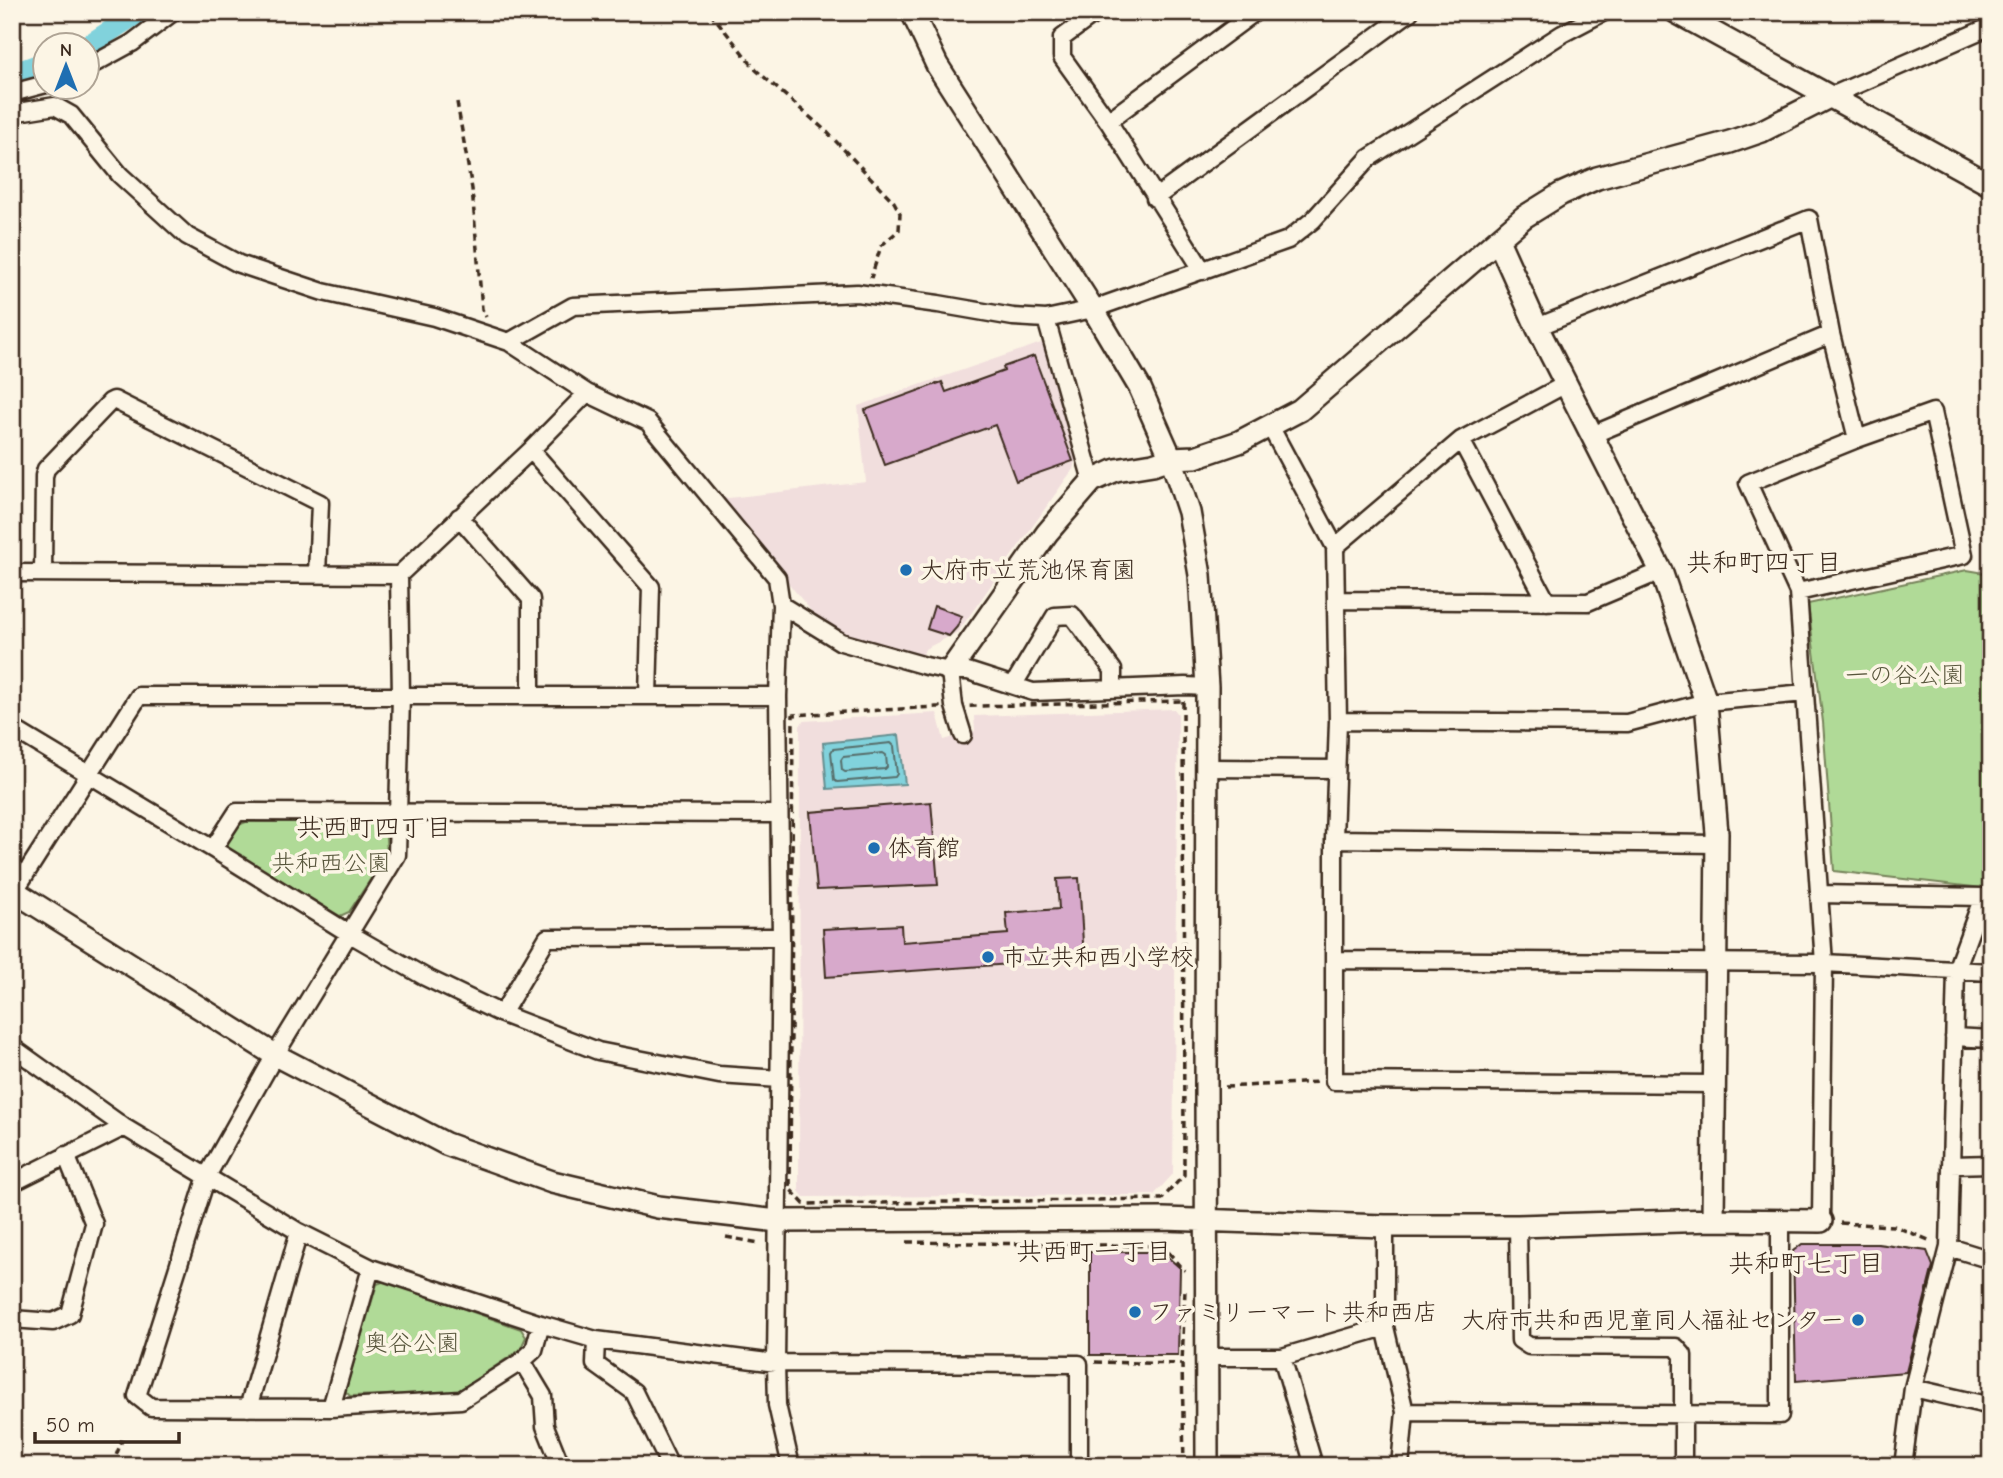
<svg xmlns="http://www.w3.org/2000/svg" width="2003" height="1478" font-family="'Comic Neue','Klee One',sans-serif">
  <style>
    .built { fill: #f1dedd }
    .green { fill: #b0da97; stroke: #76825a; stroke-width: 2 }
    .water { fill: #81d2dc; stroke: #658f90; stroke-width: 2 }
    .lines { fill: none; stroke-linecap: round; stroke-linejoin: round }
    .shore { stroke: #576d6a; stroke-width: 2 }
    .canal { stroke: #81d2dc; stroke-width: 21 }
    .building { fill: #d7a9cb; stroke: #3b2a1e; stroke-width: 2 }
    .street-casing { stroke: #3b2a1e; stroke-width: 21 }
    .secondary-casing { stroke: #3b2a1e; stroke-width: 26 }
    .path { stroke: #3b2a1e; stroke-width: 3.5; stroke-dasharray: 7 5; stroke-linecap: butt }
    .street { stroke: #fcf5e5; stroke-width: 16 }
    .secondary { stroke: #fcf5e5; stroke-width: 21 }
    .poi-dot { fill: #1f6fb2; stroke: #fcf5e5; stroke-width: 2.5 }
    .labels { text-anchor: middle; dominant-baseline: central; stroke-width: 7; stroke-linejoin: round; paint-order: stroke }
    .poi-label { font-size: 24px; fill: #3b2a1e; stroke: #fcf5e5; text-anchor: start }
    .park-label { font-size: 24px; fill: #58563c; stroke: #fcf5e5 }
    .neighbourhood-label { font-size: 26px; fill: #3b2a1e; stroke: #fcf5e5 }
  </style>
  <rect width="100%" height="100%" fill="#fcf5e5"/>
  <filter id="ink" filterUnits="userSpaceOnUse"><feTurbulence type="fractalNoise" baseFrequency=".0143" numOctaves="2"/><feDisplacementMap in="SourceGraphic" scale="14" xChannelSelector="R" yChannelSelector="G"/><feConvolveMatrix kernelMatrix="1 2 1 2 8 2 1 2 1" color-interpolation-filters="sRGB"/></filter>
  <g filter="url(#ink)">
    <path class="built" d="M1044,342L1077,455L1073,469L958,632L925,649L922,657L840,632L816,617L720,499L866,482L858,406Z
      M1174,709L1178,714L1173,1174L1154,1195L804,1197L799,1191L800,726L803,721L937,713L944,740L975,731L974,716Z"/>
    <path class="green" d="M1967,570L1991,574V889L1834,871L1823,722L1808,604Z
      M246,822H385L387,854L349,912L340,916L229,849L227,839L236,826Z
      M385,1281L521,1329L526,1337L520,1350L455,1393L350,1396L345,1391L377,1284Z"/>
    <path class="water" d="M899,735L905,784L827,789L823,743Z"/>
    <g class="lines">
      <path class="shore" d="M891,743L894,746L897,774L895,777L837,782L834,780L831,752L833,749Z
        M883,753L886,755L887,767L885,769L845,772L842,770L841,760L843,757Z"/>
      <path class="canal" d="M87,46L139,12
        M12,74L46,62"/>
    </g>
    <path class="building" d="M1034,356L1073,461L1016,481L995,425L885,465L865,410L942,382L946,392L1004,371L1003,367Z
      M934,606L962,616L957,627L949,636L927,629Z
      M931,802L938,885L817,890L810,812Z
      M1079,878L1084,959L826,977L823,929L901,925L902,942L1008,934L1006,913L1059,909L1057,879Z
      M1802,1244H1878L1927,1251L1933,1266L1906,1372L1796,1381L1793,1251Z
      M1090,1252H1162L1180,1268L1178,1355H1090Z"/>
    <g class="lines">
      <defs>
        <path id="street" d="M1097,12L1062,38V57L1108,121L1203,271
          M88,67L132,43L173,12
          M12,93L46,84
          M1831,96L1991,26
          M12,113L55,106L71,115L120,175L187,236L239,264L323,292L434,317L509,342L587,393L648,422L777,578L781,605L841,642L926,666L950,671H968L1033,692L1185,686L1207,687
          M1108,121L1255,12
          M1155,198L1410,12
          M1046,319L1092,481
          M1537,327L1809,219L1831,334
          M509,342L573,306L857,293L938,304L1013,317L1046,319L1093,309L1288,240L1313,220L1369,158L1562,34L1604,12
          M1933,412L1964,555L1798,592L1748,483L1857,439Z
          M1270,426L1335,547L1338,721L1627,723L1706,702L1805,693L1824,963L1821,1221
          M1592,435L1831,334L1857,439
          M1461,440L1547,602
          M531,450L651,587L648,696
          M459,517L531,599V695
          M1335,547L1461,440L1566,384
          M12,573L399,575L531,450L587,393
          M43,573L44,476L46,469L110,402L114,400L320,503L317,574
          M399,575L401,696L397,855L275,1055L207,1176L137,1396L151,1407L331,1408L461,1400L522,1361L534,1350L541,1324
          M1798,592L1805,693
          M1337,600L1588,602L1661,571
          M781,605L778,696L781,937L776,1363L777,1405L791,1466
          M950,671L954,706L963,735
          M1014,684L1055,616L1072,615L1113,670V689
          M1338,721L1334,839V1081L1715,1084
          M12,728L213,849L350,934L425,977L502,1014L598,1051L719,1075L779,1079
          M1208,768L1336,769
          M1334,839L1717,844
          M213,849L237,812L779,814
          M14,892L139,696H778
          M1819,894L1983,897L1956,970L1949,1247L1913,1388L1903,1466
          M1334,960L1824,963L1991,972
          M502,1014L547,938L781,937
          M1954,1037L1991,1039
          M12,1047L124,1127L299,1232L371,1268L541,1324L596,1340L776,1363L1079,1364V1466
          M1951,1165L1991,1164
          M12,1183L124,1127
          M1385,1226V1327L1405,1412L1400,1466
          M1518,1226L1520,1340L1529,1346L1676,1347L1683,1355V1466
          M1949,1247L1991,1260
          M12,1319L53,1322L70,1314L94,1224L66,1155
          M596,1340L595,1364L634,1392L670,1466
          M1208,1357H1282L1385,1327
          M1282,1357L1314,1466
          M522,1361L543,1396L545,1426L561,1466
          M1913,1388L1991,1406
          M248,1408L299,1232
          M331,1408L371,1268
          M1405,1412L1780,1415V1221"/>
        <path id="secondary" d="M912,12L937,65L1093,309L1140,388L1171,458L1189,512L1200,575L1207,687L1206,1085L1207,1466
          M1676,12L1991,185
          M1498,240L1537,327L1661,571L1706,702L1717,833L1713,1220
          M950,671L1047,533L1092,481L1116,470L1153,464L1171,458L1195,457L1239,442L1300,410L1524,217L1561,194L1597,178L1730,142L1762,131L1831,96
          M12,890L275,1055L446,1144L552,1182L658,1207L778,1221L1163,1219L1385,1226H1518L1713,1220L1821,1221"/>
      </defs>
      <use href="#street" class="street-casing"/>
      <use href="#secondary" class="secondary-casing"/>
      <path class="path" d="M710,12L756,70L826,131L894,202L900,213L899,230L881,246L871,278
        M457,102L472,189L482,309L486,317
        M1183,701L1184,1175L1162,1199L804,1204L790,1189L793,715L936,707Z
        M1225,1087L1319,1082
        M1840,1223L1894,1226L1931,1241
        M726,1237L759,1243
        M907,1242L1163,1246L1185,1271
        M1095,1362L1182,1364
        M112,1466L122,1440
        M1184,1466L1182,1364L1185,1289"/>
      <use href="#street" class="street"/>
      <use href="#secondary" class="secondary"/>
    </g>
  </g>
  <g class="poi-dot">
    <circle cx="906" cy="570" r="7"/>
    <circle cx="874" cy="848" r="7"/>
    <circle cx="988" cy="957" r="7"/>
    <circle cx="1135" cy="1312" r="7"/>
    <circle cx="1858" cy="1320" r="7"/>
  </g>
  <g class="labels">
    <g class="poi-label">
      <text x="920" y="570">大府市立荒池保育園</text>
      <text x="888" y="848">体育館</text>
      <text x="1002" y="957">市立共和西小学校</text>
      <text x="1149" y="1312">ファミリーマート共和西店</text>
      <text x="1844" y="1320" text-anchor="end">大府市共和西児童同人福祉センター</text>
    </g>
    <g class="park-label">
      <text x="1905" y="675">一の谷公園</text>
      <text x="331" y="863">共和西公園</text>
      <text x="412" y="1343">奥谷公園</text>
    </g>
    <g class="neighbourhood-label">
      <text x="1764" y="563">共和町四丁目</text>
      <text x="374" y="828">共西町四丁目</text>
      <text x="1094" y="1252">共西町一丁目</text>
      <text x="1806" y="1264">共和町七丁目</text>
    </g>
  </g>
  <rect width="2003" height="1478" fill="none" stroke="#fcf5e5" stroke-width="42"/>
  <rect x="21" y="21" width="1961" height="1436" fill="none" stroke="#3b2a1e" stroke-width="2.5" filter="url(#ink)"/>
  <g transform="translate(66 66)"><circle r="33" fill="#fcf5e5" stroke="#afa495" stroke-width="2"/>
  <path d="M0-5L12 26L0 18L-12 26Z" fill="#1f6fb2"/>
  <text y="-10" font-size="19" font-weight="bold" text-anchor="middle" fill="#3b2a1e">N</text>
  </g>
  <path d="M35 1432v10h144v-10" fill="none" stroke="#3b2a1e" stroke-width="3.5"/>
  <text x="46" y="1432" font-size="21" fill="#3b2a1e" stroke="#fcf5e5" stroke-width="5" paint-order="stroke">50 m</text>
</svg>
